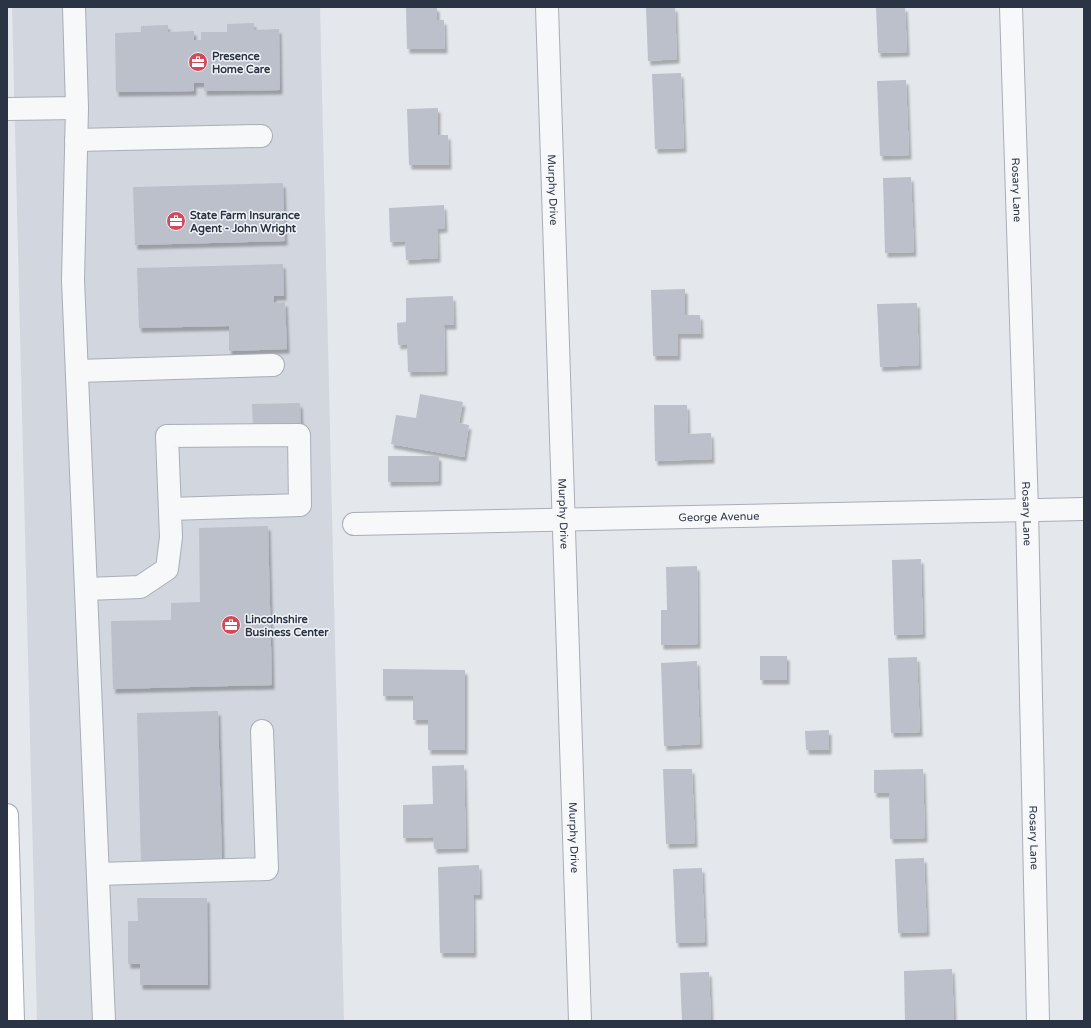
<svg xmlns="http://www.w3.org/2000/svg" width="1091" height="1028" font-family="'Varela Round',sans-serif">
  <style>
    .built { fill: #d2d6de }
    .building { fill: #bbc0ca; filter: url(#shadow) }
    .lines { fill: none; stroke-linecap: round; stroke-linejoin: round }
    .minor-casing { stroke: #a9aeb7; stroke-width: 24 }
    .major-casing { stroke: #a3abb8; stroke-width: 24 }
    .minor { stroke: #f7f8fa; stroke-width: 22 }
    .major { stroke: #fff; stroke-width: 22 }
    .labels { text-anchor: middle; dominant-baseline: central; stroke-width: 3; stroke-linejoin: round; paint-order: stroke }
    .poi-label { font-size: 11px; font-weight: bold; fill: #2b3445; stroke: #f4f6f9; text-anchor: start }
    .street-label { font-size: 11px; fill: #2b3445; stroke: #f4f6f9 }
  </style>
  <defs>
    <filter id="shadow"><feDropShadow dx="2.5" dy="4.5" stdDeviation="1" flood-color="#0004"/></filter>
  </defs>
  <rect width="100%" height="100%" fill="#e4e7ec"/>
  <path class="built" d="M12,7H320L344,1021H37Z"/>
  <path class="building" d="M406,7H437V20H444L445,49H407Z
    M646,7H675L677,59L648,61Z
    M876,7H905L907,52L878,53Z
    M254,23V30L279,29L280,90L204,91V83H194V91L116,92L115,33L141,32V26L168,25V32L194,31V40H201V32H227V24Z
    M681,73L684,148L655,149L652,74Z
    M906,80L909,155L880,156L877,81Z
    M438,108V135H448L449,165H409L407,109Z
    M911,177L914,252L885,253L883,178Z
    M283,183L285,241L135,245L133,187Z
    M444,205L445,228L437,229L438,258L406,260L405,241L390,242L389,208Z
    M283,264L284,296H274V303L285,302L287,349L229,351V326L139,328L137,268Z
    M685,289V315H700L701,334H678V356H653L651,290Z
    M453,296L454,325H444L445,371L408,372L407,344L398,345L397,323L406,322V298Z
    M917,303L919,365L880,367L877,304Z
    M420,394L463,402L459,423L469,425L464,457L391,444L396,415L416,418Z
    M300,403L301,429L253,430L252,404Z
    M654,405H687L688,434L711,433L712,459L655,461Z
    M388,456H439V481L388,482Z
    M268,526L272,685L113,689L111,621L171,620V603L200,602L199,528Z
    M921,559L923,634L894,635L892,560Z
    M697,566L698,644L661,645V610H667L666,567Z
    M760,656H787V680H760Z
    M917,657L920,732L891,733L888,658Z
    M697,661L700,744L664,746L661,663Z
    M383,669L465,670V750H428V720H413V696H383Z
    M218,711L222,860L141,862L137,713Z
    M829,730V750H806L805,731Z
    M464,765L466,848L434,849L433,837L403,838V805L433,804L432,766Z
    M663,769H692L695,843L666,844Z
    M923,769L925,838L890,839L889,793H874V770Z
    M924,858L927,932L898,933L895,859Z
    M479,865L480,895H473L474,953H440L438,867Z
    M702,868L705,942L676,943L673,869Z
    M137,898H207L208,985H140V964H128V921H138Z
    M952,969L954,1021H905L904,971Z
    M709,972L711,1021H682L680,973Z"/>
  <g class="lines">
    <defs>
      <g id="minor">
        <path id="s1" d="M547,7L580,1021"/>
        <path id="s2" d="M1011,7L1027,510L1038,1021"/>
        <path d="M77,108L73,280L104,1021"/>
        <path d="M7,109L77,108L74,7"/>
        <path d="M76,140L261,136"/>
        <path d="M77,371L273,365"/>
        <path id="s3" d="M354,524L1084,509"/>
        <path d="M86,589L140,587L167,569L171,537L167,436L299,435L300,505L170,509"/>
        <path d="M98,874L267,869L262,731"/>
      </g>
      <path id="major" d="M7,815L13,1021"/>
    </defs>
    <use href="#minor" class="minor-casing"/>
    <use href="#major" class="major-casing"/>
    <use href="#minor" class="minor"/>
    <use href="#major" class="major"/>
  </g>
  <defs>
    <symbol id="office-disc" viewBox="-11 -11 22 22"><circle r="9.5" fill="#d1495b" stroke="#f4f6f9"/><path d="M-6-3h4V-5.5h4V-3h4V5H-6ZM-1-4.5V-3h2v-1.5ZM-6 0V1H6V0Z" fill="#fff"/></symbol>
  </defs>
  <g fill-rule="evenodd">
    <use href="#office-disc" x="187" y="51" width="22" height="22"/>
    <use href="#office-disc" x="165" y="210" width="22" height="22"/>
    <use href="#office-disc" x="220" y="614" width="22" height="22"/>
  </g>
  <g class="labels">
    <g class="poi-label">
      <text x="212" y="56">Presence<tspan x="212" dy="13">Home Care</tspan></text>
      <text x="190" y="215">State Farm Insurance<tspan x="190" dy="13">Agent - John Wright</tspan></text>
      <text x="245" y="619">Lincolnshire<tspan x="245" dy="13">Business Center</tspan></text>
    </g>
    <g class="street-label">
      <text stroke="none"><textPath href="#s1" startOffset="183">Murphy Drive</textPath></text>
      <text stroke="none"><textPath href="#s2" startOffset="183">Rosary Lane</textPath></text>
      <text stroke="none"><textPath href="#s1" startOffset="507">Murphy Drive</textPath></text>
      <text stroke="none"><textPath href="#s2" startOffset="507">Rosary Lane</textPath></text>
      <text stroke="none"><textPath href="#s3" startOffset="365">George Avenue</textPath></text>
      <text stroke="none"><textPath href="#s1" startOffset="831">Murphy Drive</textPath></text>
      <text stroke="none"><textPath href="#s2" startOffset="831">Rosary Lane</textPath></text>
    </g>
  </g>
  <rect width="1091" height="1028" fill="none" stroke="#2b3445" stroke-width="16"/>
</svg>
